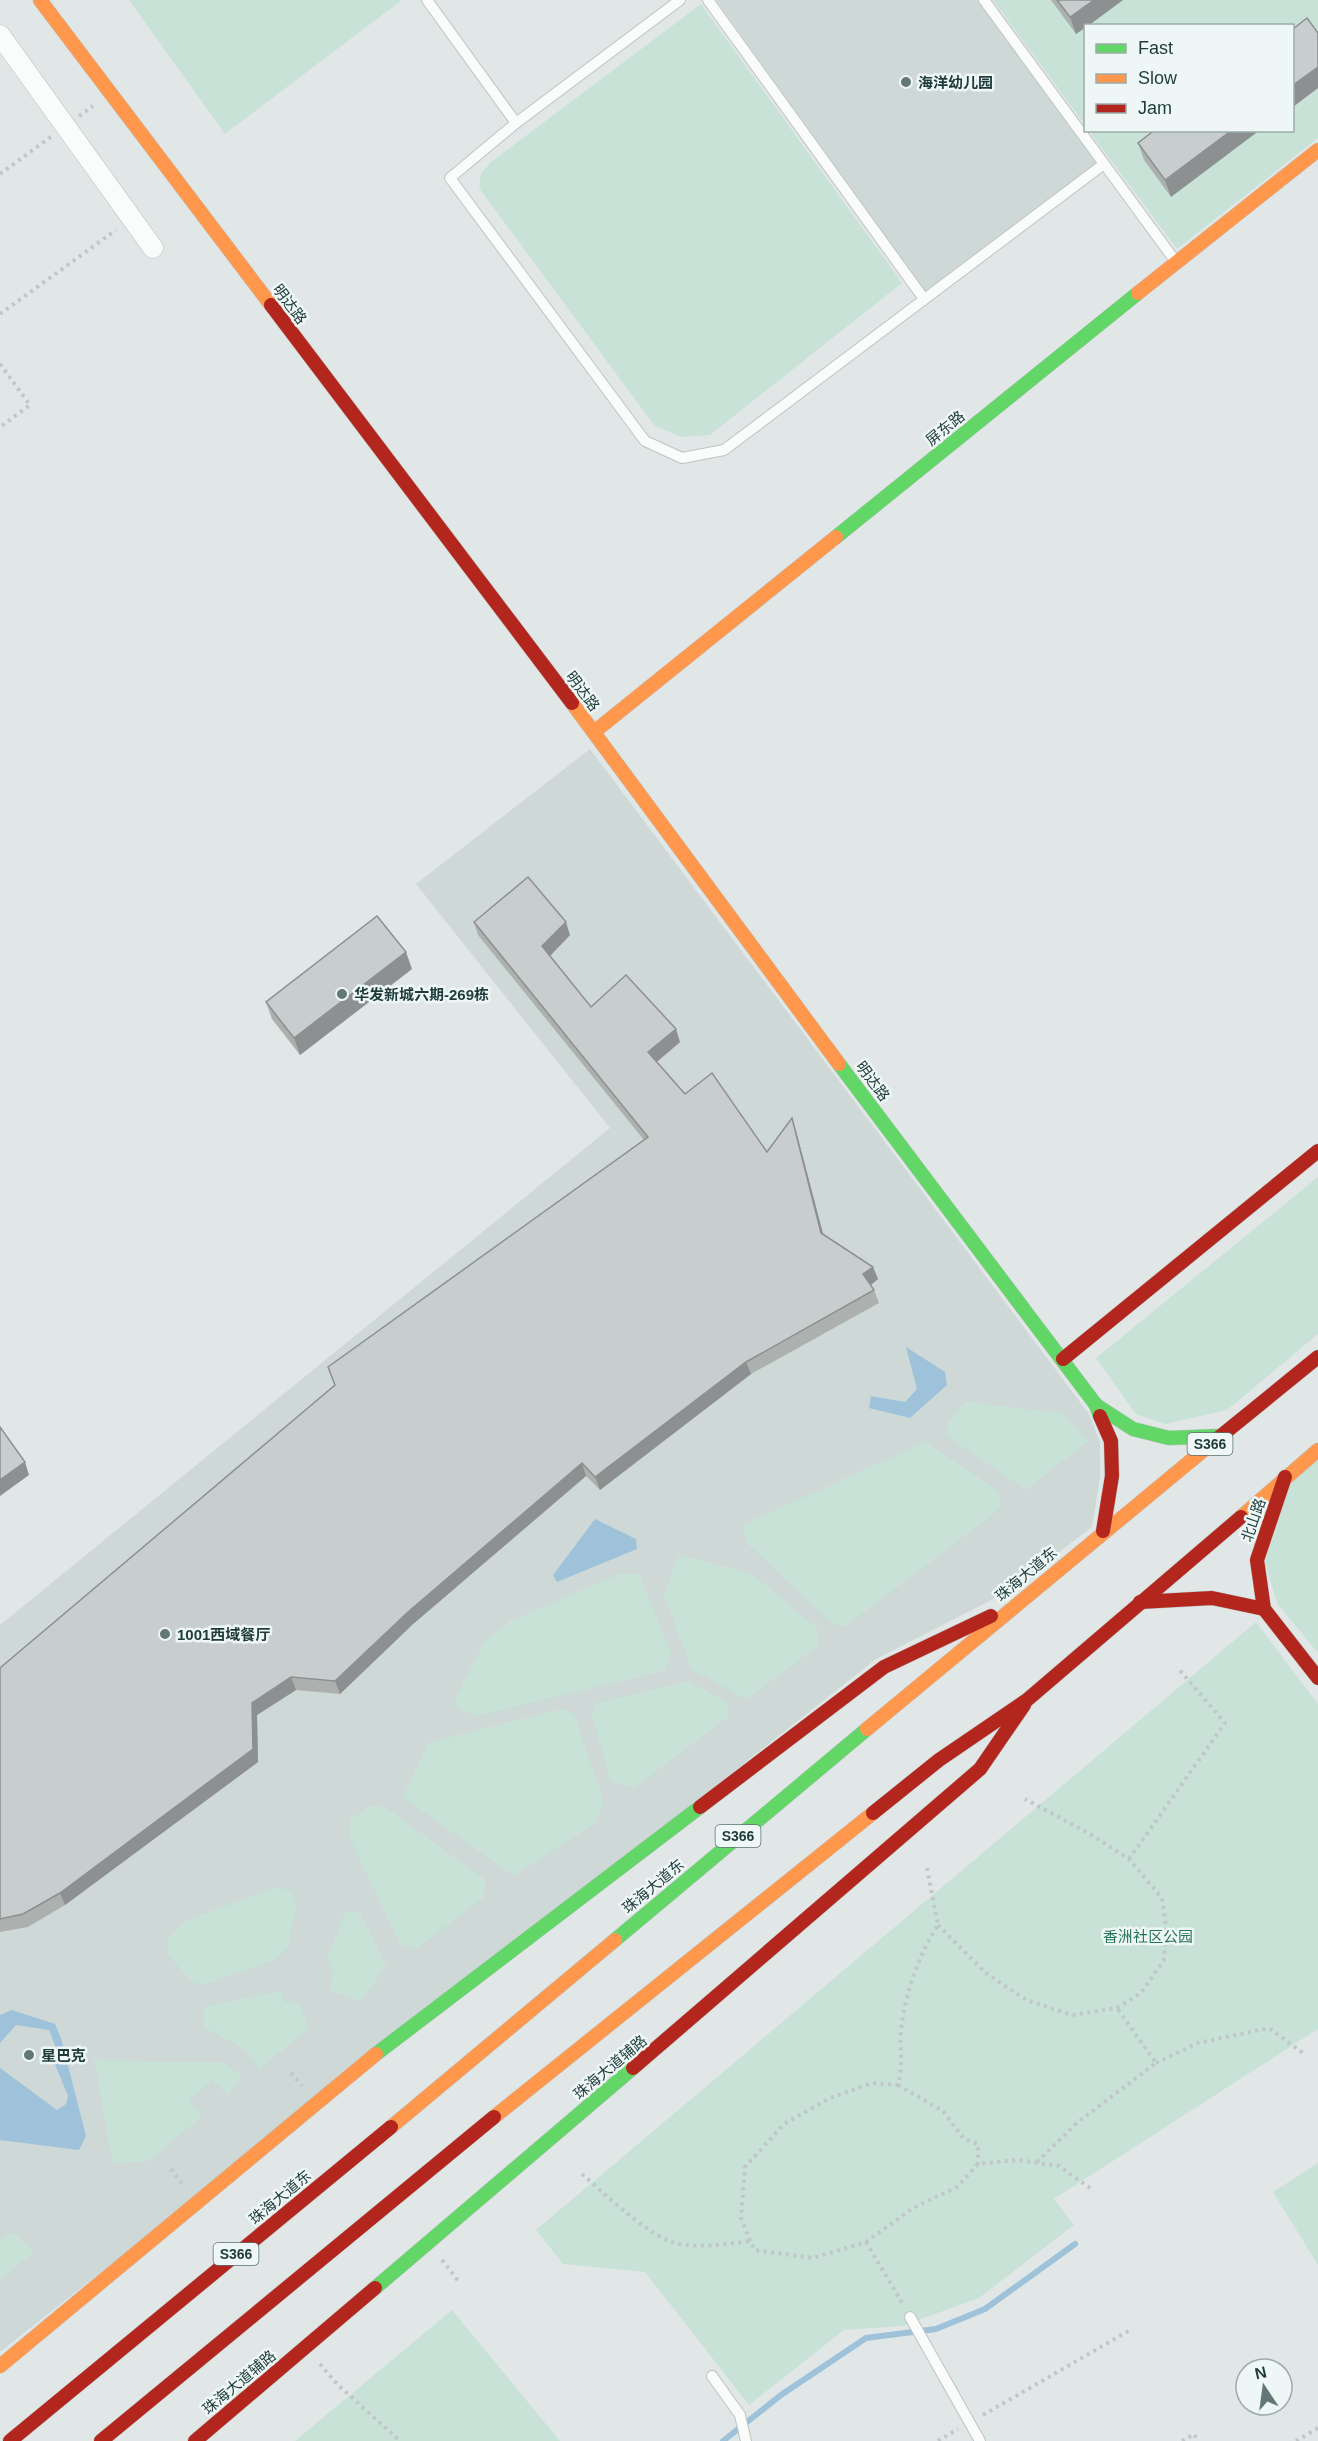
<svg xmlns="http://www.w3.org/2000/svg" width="1318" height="2441" font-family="Helvetica,'Noto Sans SC',sans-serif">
  <rect width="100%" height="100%" fill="#e1e7e6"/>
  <!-- built -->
  <g fill="#ced9d7">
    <polygon points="716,0 977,0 1097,164 925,291"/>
    <polygon points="590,749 1089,1414 1100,1442 1100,1477 1092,1527 1005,1593 876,1659 0,2352 0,1625 610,1128 416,884"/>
  </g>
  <!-- green -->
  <g fill="#c9e2d7">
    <polygon points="129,0 402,0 225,134"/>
    <polygon points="993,0 1318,0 1318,138 1177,249 1089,131 1292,130 1292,26 1086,26 1085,125"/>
    <polygon points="701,4 902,283 710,435 681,437 654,425 479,188 481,173 491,162"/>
    <polygon points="1318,1177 1318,1334 1227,1410 1165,1424 1136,1414 1096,1358"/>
    <polygon points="965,1402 1063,1413 1088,1441 1026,1490 947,1436 949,1421"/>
    <polygon points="925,1442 998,1491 1001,1505 995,1513 845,1626 833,1624 746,1542 743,1525"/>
    <polygon points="1318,1458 1318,1653 1277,1603 1265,1562 1291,1481"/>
    <polygon points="679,1555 752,1574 817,1628 818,1646 747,1699 692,1670 664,1596"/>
    <polygon points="622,1573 639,1575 671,1652 666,1670 476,1716 459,1709 455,1698 486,1640 511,1621"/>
    <polygon points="1256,1622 1318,1704 1318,2029 1054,2199 1074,2225 979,2298 902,2326 844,2330 749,2405 645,2272 563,2264 536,2230"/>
    <polygon points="688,1681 726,1702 729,1716 634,1788 610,1780 592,1714 594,1704"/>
    <polygon points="563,1709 574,1714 604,1802 595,1823 514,1876 403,1797 428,1743"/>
    <polygon points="370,1806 387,1808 485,1880 484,1897 416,1949 400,1944 349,1836 350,1820"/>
    <polygon points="276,1887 290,1891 297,1903 288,1947 276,1959 203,1985 193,1982 168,1955 168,1939 186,1921"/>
    <polygon points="345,1912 360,1912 386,1966 361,2001 329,1990 334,1974 327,1960"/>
    <polygon points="281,1991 284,2002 299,2004 308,2028 260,2069 241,2047 204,2027 204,2007"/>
    <polygon points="94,2060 225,2063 242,2077 228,2095 212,2080 188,2101 202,2116 149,2161 113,2164"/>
    <polygon points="1318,2163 1318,2265 1273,2192"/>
    <polygon points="13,2233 34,2252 0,2280 0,2240"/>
    <polygon points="452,2310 560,2441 295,2441"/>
  </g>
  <!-- water -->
  <g fill="#9ec2d9">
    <polygon points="906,1347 945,1372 947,1385 910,1418 869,1408 871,1396 905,1402 917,1389"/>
    <polygon points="595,1519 636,1539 637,1549 557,1582 553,1575"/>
    <polygon points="12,2010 55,2024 61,2038 86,2136 79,2150 0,2140 0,2068 57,2110 66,2104 68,2096 52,2057 58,2053 49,2030 16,2025 0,2043 0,2015"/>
  </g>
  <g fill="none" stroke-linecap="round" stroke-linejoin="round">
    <!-- stream -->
    <polyline stroke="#9ec2d9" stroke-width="6" points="723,2441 781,2395 866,2338 936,2329 985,2309 1075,2244"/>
    <defs>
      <g id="lane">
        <polyline points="427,0 516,123"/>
        <polyline points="680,0 516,123 450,178 645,441 682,458 724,450 1104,164"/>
        <polyline points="708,0 924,299"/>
        <polyline points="984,0 1176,262"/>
        <polyline points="910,2317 980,2441"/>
        <polyline points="712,2376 740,2415 746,2441"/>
      </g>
      <polyline id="street" points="0,35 153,248"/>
      <g id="fast">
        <polyline points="836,537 1138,293"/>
        <polyline points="839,1064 1096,1405 1100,1416"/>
        <polyline points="1096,1405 1133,1429 1169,1438 1220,1436"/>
        <polyline points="615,1940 867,1729"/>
        <polyline points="376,2054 700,1807"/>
        <polyline points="375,2288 633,2068"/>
      </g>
      <g id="slow">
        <polyline points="40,0 271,305"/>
        <polyline points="1138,293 1318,150"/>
        <polyline points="572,703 839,1064"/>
        <polyline points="594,732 836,537"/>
        <polyline points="1241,1517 1318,1450"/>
        <polyline points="867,1729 1211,1444"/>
        <polyline points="494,2117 873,1813"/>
        <polyline points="391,2127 615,1940"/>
        <polyline points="0,2366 376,2054"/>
      </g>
      <g id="jam">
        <polyline points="271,305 572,703"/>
        <polyline points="1063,1359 1318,1151"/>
        <polyline points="1100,1416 1111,1441 1112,1476 1103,1531"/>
        <polyline points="1211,1444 1318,1357"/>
        <polyline points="1285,1477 1257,1560 1264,1609 1318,1678"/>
        <polyline points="1140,1602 1212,1598 1264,1609"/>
        <polyline points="700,1807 884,1667 991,1616"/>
        <polyline points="873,1813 939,1760 1027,1700 1241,1517"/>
        <polyline points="633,2068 980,1769 1024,1705"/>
        <polyline points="10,2441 391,2127"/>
        <polyline points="101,2441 494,2117"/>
        <polyline points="195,2441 375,2288"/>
      </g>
    </defs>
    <!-- lane casing -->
    <use href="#lane" stroke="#bec4c3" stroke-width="12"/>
    <!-- street casing -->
    <use href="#street" stroke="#bec4c3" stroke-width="21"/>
    <!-- fast casing -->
    <use href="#fast" stroke="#bdc5c4" stroke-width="15"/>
    <!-- slow casing -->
    <use href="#slow" stroke="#bdc5c4" stroke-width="15"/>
    <!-- jam casing -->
    <use href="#jam" stroke="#bdc5c4" stroke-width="15"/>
    <!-- path -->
    <g stroke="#bfc7c7" stroke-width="4" stroke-dasharray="3 4.5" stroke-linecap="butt">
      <polyline points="79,116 93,106"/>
      <polyline points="0,174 52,136"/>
      <polyline points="0,314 116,230"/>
      <polyline points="0,364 30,405 0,427"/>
      <polyline points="1129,1859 1225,1723 1177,1667"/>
      <path d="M927,1868L938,1925C919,1954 905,1994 901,2030C899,2051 904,2062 898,2085L872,2083L830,2098L784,2124L745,2167L741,2218L754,2250L813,2258L866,2242L913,2208L957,2187L978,2164L1018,2160L1059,2166L1094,2191"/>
      <polyline points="938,1925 986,1973 1026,2000 1072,2015 1117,2008 1141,1993 1164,1960 1166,1927 1162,1898 1129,1859 1090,1834 1025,1799"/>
      <polyline points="1156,2063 1198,2043 1269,2028 1303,2053"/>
      <polyline points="291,2073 302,2086"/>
      <polyline points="898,2085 943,2111 964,2139 978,2144 978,2164"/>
      <polyline points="1037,2162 1078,2122 1156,2063 1117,2008"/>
      <polyline points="171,2169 183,2185"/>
      <path d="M582,2174C605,2194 640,2228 667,2240C687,2250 728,2244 750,2241"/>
      <polyline points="866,2242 904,2306"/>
      <polyline points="442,2260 459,2282"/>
      <polyline points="320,2364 337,2384 400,2441"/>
      <polyline points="983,2415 1130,2330"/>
      <polyline points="938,2441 958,2429"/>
      <polyline points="1182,2441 1194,2434 1198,2441"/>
      <polyline points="1296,2441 1318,2428"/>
    </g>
    <!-- lane -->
    <use href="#lane" stroke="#fafbfb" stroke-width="10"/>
    <!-- street -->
    <use href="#street" stroke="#fafbfb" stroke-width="20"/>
    <!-- fast -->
    <use href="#fast" stroke="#63d668" stroke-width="14"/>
    <!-- slow -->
    <use href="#slow" stroke="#ff974d" stroke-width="14"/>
    <!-- jam -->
    <use href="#jam" stroke="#b3261e" stroke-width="14"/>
  </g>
  <!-- wall -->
  <g fill="#acb1b0">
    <polygon points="1051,0 1123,0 1086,26 1086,27 1076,34"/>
    <polygon points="1155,130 1171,197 1144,160 1138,143"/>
    <polygon points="474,922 570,935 550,956 591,1007 680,1042 657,1062 685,1094 767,1152 796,1131 823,1234 873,1267 878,1279 871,1285 874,1290 879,1303 751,1374 600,1490 586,1476 412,1625 340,1694 296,1690 257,1715 258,1762 65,1905 28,1927 0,1932 0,1668 644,1140 478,935"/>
    <polygon points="412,969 300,1055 272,1019 266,1002"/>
  </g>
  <!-- shaded-wall -->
  <g fill="#8c9090">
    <polygon points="1094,0 1123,0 1088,26 1086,26 1086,27 1076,34 1070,17"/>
    <polygon points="1318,67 1318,88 1293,107 1293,85"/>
    <polygon points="1232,130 1260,130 1171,197 1165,180"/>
    <polygon points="566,922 570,935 547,959 542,946"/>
    <polygon points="406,952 412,969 300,1055 294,1038"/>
    <polygon points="676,1029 680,1042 653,1065 648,1052"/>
    <polygon points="792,1118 796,1131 826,1245 821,1233"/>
    <polygon points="873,1267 878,1279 868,1287 863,1274"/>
    <polygon points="746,1362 751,1374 600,1490 595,1477"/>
    <polygon points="25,1462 29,1475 0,1496 0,1480"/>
    <polygon points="582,1463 586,1476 412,1625 340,1694 335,1681 408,1612"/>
    <polygon points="291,1677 296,1690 257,1715 258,1762 65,1905 60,1893 252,1703"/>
  </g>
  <!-- building -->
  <g fill="#c8cecd" stroke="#8c9090" stroke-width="1.5">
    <polygon points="1057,0 1094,0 1070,17"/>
    <polygon points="1307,18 1318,33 1318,67 1293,85 1293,29"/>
    <polygon points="1155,130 1232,130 1165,180 1138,143"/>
    <polygon points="528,877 566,922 542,946 591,1007 626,975 676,1029 648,1052 685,1094 712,1073 767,1152 792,1118 821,1233 873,1267 863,1274 874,1290 746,1362 595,1477 582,1463 408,1612 335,1681 291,1677 252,1703 253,1749 60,1893 23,1914 0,1919 0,1668 335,1385 328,1367 648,1137 474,922"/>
    <polygon points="377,916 406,952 294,1038 266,1002"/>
    <polygon points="0,1427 25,1462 0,1480"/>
  </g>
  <!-- markers -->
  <g fill="#627776" stroke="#eef7f5" stroke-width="2">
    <circle cx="906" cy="82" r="6"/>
    <circle cx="342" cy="994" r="6"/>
    <circle cx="165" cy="1634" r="6"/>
    <circle cx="29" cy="2055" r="6"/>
  </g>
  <g text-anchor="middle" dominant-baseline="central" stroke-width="5" stroke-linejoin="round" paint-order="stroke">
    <!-- shield labels -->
    <g fill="#eef7f5" stroke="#5c7372" stroke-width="1.5">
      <rect x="1187.5" y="1433" width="45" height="22" rx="4.5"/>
      <rect x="715.5" y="1825" width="45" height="22" rx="4.5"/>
      <rect x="213.5" y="2243" width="45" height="22" rx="4.5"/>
    </g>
    <g font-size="14" font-weight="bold" fill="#1e3b3a">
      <text x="1210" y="1444">S366</text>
      <text x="738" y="1836">S366</text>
      <text x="236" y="2254">S366</text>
    </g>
    <!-- poi labels -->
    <g font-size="15" font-weight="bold" fill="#1e3b3a" stroke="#eef7f5" text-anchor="start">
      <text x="918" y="82">海洋幼儿园</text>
      <text x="354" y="994">华发新城六期-269栋</text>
      <text x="177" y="1634">1001西域餐厅</text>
      <text x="41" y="2055">星巴克</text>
    </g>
    <!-- street labels -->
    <g font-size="15" fill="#1e3b3a" stroke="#eef7f5">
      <text transform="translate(290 304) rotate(53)">明达路</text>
      <text transform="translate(945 428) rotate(-39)">屏东路</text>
      <text transform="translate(583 691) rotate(53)">明达路</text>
      <text transform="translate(873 1081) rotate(53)">明达路</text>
      <text transform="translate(1253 1520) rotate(-71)">北山路</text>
      <text transform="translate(1026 1574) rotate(-40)">珠海大道东</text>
      <text transform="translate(653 1886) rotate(-40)">珠海大道东</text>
      <text transform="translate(610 2067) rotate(-40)">珠海大道辅路</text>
      <text transform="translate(280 2197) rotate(-40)">珠海大道东</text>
      <text transform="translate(239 2382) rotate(-40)">珠海大道辅路</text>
    </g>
    <!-- park labels -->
    <g font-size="15" fill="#267457" stroke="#eef7f5">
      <text x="1148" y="1936">香洲社区公园</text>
    </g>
  </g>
  <!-- legend -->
  <rect x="1084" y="24" width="210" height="108" fill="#eef7f5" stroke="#9bacaa" stroke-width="1.5"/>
  <rect x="1096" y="44" width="30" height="9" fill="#63d668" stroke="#9bacaa" stroke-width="1.5"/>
  <text x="1138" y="54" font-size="18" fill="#1e3b3a">Fast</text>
  <rect x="1096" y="74" width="30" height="9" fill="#ff974d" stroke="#9bacaa" stroke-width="1.5"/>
  <text x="1138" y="84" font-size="18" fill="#1e3b3a">Slow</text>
  <rect x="1096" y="104" width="30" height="9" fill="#b3261e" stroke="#9bacaa" stroke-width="1.5"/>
  <text x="1138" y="114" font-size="18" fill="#1e3b3a">Jam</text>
  <!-- north arrow -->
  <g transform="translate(1264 2387) rotate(347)"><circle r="28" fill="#eef7f5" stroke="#9bacaa" stroke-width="1.5"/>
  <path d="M0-4.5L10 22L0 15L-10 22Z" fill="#627776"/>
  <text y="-9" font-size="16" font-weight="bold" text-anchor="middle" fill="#1e3b3a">N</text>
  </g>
</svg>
